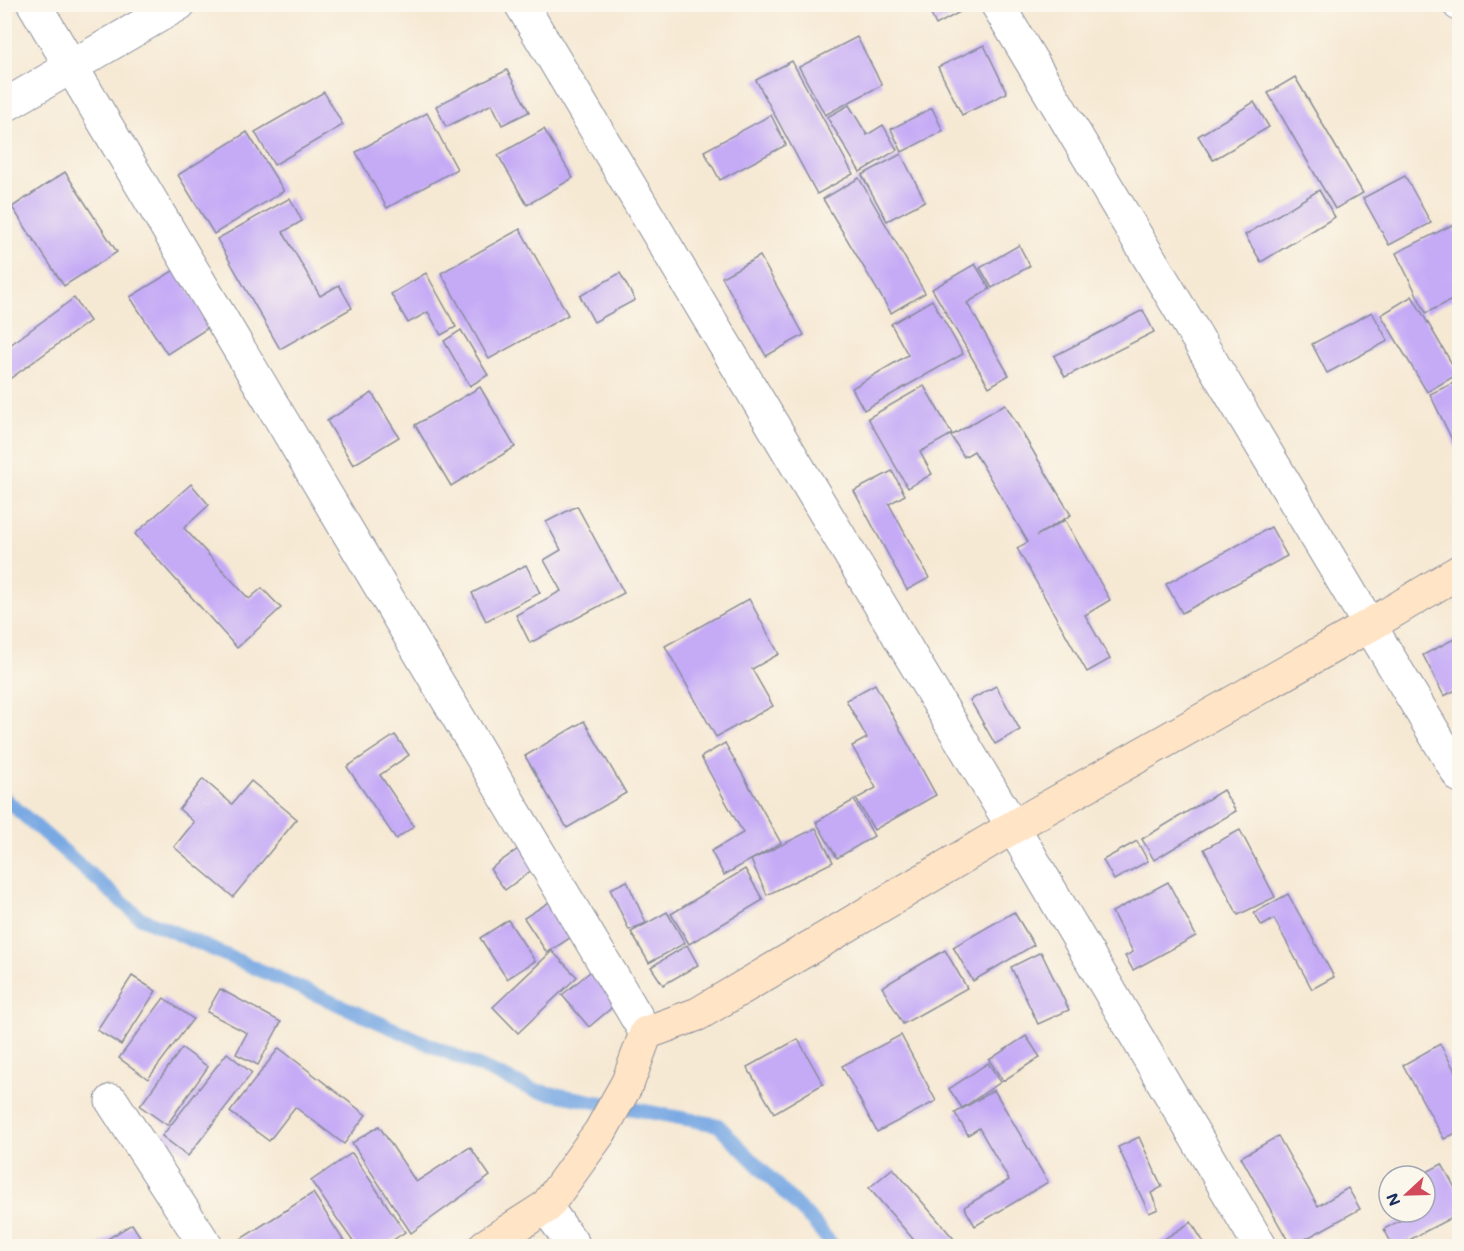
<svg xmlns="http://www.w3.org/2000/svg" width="1464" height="1251" font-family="Mali,sans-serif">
  <rect width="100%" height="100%" fill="#fbf7ec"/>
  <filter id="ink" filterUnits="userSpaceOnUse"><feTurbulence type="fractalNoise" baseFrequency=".0167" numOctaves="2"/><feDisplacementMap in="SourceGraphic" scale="12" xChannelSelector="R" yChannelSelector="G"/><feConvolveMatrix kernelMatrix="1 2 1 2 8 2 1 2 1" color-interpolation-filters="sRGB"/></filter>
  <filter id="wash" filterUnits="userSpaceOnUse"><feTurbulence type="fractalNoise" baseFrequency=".008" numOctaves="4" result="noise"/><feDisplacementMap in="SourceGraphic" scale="24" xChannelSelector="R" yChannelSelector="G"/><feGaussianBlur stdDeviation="1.35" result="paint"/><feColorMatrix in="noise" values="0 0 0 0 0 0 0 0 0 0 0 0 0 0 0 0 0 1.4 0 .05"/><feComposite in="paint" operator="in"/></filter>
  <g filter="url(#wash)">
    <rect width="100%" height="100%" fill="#f6e9d4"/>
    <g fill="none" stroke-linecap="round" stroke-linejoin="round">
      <!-- stream -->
      <polyline stroke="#79a9e3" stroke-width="14" points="4,798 139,917 533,1090 718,1125 814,1223 833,1246"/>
    </g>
    <g id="blocks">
      <!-- building -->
      <g fill="#c5aaf6">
        <polygon points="926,4 956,4 960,12 936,25"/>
        <polygon points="857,37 882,85 825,115 799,67"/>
        <polygon points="984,45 1007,93 962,115 938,67"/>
        <polygon points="792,61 853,174 817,194 756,80"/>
        <polygon points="507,70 529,112 502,125 492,104 446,127 436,106"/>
        <polygon points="1295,77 1363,193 1335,209 1268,93"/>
        <polygon points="324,92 343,125 274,165 255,132"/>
        <polygon points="1254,102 1269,127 1213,160 1198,136"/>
        <polygon points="849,105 867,135 883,125 897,150 860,172 827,117"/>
        <polygon points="932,108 943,131 902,152 891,129"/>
        <polygon points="427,113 457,169 387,208 356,152"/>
        <polygon points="771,115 786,145 720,180 704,151"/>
        <polygon points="544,129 573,178 527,205 498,155"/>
        <polygon points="247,132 284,191 214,234 178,175"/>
        <polygon points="901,154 925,201 887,221 862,175"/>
        <polygon points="65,172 117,252 64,286 12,207"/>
        <polygon points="1405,176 1431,223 1389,245 1363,198"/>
        <polygon points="859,178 925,293 891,313 823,199"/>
        <polygon points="1319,190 1335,217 1261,262 1245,235"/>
        <polygon points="290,198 302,221 283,232 320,296 339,285 352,308 280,349 217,239"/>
        <polygon points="1452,225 1460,240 1460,296 1426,313 1396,253"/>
        <polygon points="520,229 568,315 489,359 441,273"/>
        <polygon points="1019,245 1030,266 992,288 980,268"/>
        <polygon points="760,256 804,335 766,356 722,277"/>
        <polygon points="975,264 990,289 967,303 1009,375 989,387 932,289"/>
        <polygon points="176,269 211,326 167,354 130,297"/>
        <polygon points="426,273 456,327 441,335 428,312 408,323 391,294"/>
        <polygon points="620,273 635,300 594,322 580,296"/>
        <polygon points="1412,296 1458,374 1427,392 1381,315"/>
        <polygon points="74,298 90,321 4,383 4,338 10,345"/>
        <polygon points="932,300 963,354 864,410 852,388 908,355 891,324"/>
        <polygon points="1143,310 1154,332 1065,377 1054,356"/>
        <polygon points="1372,312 1388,341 1327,373 1312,344"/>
        <polygon points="461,330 488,375 470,386 444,341"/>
        <polygon points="1460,380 1460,449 1457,450 1430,394"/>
        <polygon points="924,386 952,434 920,452 932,474 908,488 868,418"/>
        <polygon points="480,387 515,447 451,486 415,425"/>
        <polygon points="372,393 399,437 353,465 327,421"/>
        <polygon points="1005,404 1071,515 1036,536 1065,520 1110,600 1085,615 1110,659 1087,672 1017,548 1028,542 974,451 964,457 951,436"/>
        <polygon points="892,471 905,495 889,504 929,578 907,590 854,491"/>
        <polygon points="191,484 209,505 184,528 249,599 262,588 281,608 237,648 135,534"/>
        <polygon points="577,506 624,593 530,643 516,615 561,591 544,560 561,550 546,522"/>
        <polygon points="1271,527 1287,556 1182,613 1166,584"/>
        <polygon points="526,565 540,593 486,621 472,593"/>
        <polygon points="749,599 779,654 752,669 773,706 716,737 665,646"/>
        <polygon points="1460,636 1460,688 1444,696 1423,655"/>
        <polygon points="875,684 936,795 874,830 856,799 876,788 852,746 867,738 846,700"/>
        <polygon points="996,686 1020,730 995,744 970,700"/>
        <polygon points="584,721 626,793 567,828 525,756"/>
        <polygon points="395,735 409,755 380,775 414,826 396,839 347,767"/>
        <polygon points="725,743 781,843 724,875 711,851 743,833 701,757"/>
        <polygon points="203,779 232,804 251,781 297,819 233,897 174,847 194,822 179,809"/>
        <polygon points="1223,790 1236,811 1154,860 1142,839"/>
        <polygon points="854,800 874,836 837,858 816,822"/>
        <polygon points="816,828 833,862 767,895 751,860"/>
        <polygon points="1240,830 1275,897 1238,915 1204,849"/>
        <polygon points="1137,841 1148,861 1114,880 1103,860"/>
        <polygon points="525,844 540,864 505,890 490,869"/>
        <polygon points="745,869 763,900 689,944 671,914"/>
        <polygon points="627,881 646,923 629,930 610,889"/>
        <polygon points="1168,882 1196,936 1133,970 1125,956 1133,952 1112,912"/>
        <polygon points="1288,894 1334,977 1312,989 1274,919 1262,926 1254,913"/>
        <polygon points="554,899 576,934 547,953 524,918"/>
        <polygon points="667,912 685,943 649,963 631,932"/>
        <polygon points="1014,912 1034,945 973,981 953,947"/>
        <polygon points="508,920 535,961 507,979 480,938"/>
        <polygon points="687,945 698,965 663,985 651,967"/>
        <polygon points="945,950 967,988 903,1024 882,987"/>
        <polygon points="552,951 577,977 518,1033 493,1007"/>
        <polygon points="1041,952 1069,1010 1038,1024 1011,967"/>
        <polygon points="596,967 622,999 589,1027 562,995"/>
        <polygon points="132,976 156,991 121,1045 97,1030"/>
        <polygon points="220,989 281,1022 258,1065 236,1054 247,1033 207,1012"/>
        <polygon points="164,998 193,1019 148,1079 119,1058"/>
        <polygon points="901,1035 936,1101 877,1132 842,1066"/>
        <polygon points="1026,1036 1040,1057 1003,1081 989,1060"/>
        <polygon points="798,1039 823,1084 774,1113 747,1067"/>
        <polygon points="1440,1044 1460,1080 1460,1131 1444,1139 1403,1065"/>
        <polygon points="182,1048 208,1067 167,1125 140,1106"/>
        <polygon points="279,1048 366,1115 344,1144 295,1107 269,1141 230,1112"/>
        <polygon points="227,1053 252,1073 188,1156 162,1136"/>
        <polygon points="988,1063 1001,1082 962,1108 949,1089"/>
        <polygon points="994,1090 1048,1182 975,1226 964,1207 1009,1180 979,1128 968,1135 955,1113"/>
        <polygon points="379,1126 416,1182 470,1147 490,1176 411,1233 352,1143"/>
        <polygon points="1278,1136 1318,1206 1348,1188 1360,1209 1293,1246 1291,1246 1241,1157"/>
        <polygon points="1139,1137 1162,1187 1151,1193 1158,1209 1149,1213 1118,1147"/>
        <polygon points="352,1153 405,1232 384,1246 356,1246 311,1181"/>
        <polygon points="1442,1164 1460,1197 1460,1213 1398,1246 1393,1246 1384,1229 1416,1212 1425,1212 1425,1207 1431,1204 1425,1192 1425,1176 1419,1176"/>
        <polygon points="893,1168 960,1246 919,1246 869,1188"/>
        <polygon points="313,1193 347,1246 238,1246 236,1242"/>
        <polygon points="1191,1222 1206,1246 1153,1246"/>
        <polygon points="132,1224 146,1246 96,1246"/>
      </g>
    </g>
  </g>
  <g filter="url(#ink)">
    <use href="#blocks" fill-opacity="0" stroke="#888c99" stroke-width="1.5"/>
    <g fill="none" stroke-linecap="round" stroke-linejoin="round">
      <defs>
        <g id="street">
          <polyline points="34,4 646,1033"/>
          <polyline points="521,4 1013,827 1260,1246"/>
          <polyline points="997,4 1460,776"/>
          <polyline points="1459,4 1460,5"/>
          <polyline points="4,106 179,4"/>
          <polyline points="112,1101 206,1246"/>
          <polyline points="546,1207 574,1246"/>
        </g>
        <polyline id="secondary" points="485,1246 546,1207 600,1132 628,1082 646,1033 698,1014 1013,827 1370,625 1460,571"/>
      </defs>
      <!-- street casing -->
      <use href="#street" stroke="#888c99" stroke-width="35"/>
      <!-- secondary casing -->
      <use href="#secondary" stroke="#888c99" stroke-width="35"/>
      <!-- street -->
      <use href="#street" stroke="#fff" stroke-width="33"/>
      <!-- secondary -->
      <use href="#secondary" stroke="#ffe4c6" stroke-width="33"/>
    </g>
  </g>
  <!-- margin -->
  <rect width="1464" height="1251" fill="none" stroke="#fbf7ec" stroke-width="24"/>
  <!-- north arrow -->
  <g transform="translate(1407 1194) rotate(248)"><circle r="28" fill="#fbf7ec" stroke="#a1a7b3" stroke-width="1.5"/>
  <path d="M0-4.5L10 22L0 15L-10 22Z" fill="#d1495b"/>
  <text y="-9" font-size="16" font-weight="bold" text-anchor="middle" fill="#1b2f5e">N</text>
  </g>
</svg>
